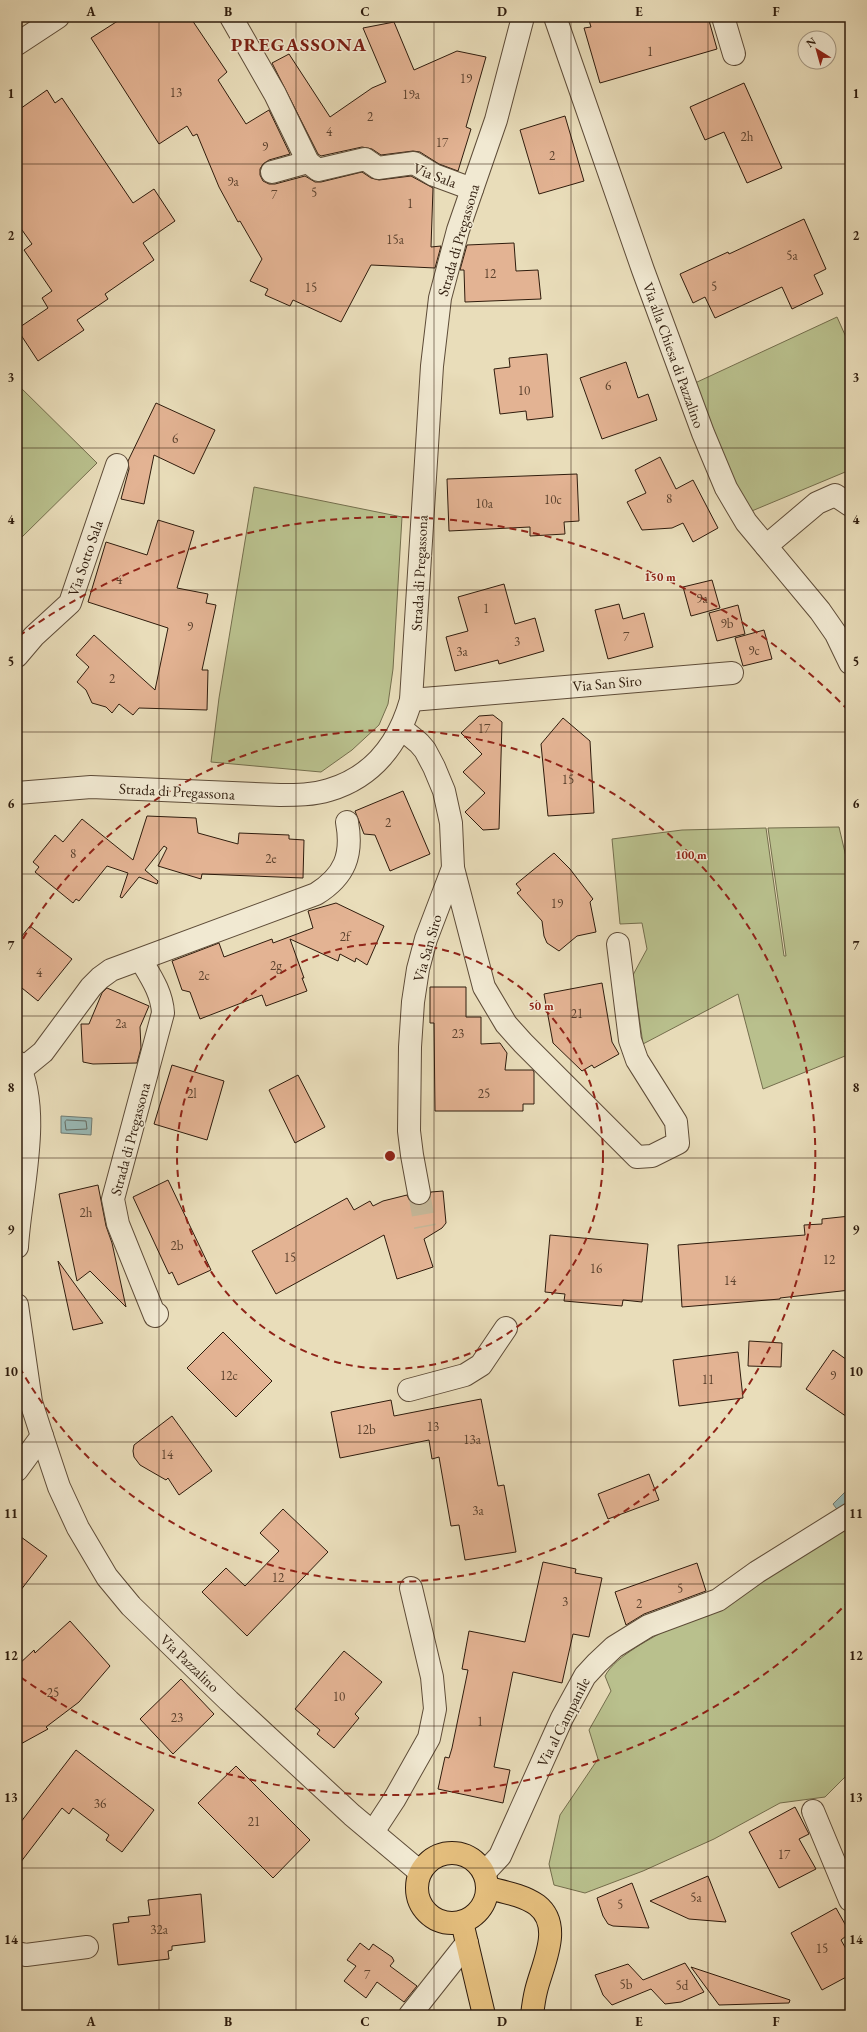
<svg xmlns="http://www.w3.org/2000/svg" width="867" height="2032" font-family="'EB Garamond',serif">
  <rect width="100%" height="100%" fill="#e9ddba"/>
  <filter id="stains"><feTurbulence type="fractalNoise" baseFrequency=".005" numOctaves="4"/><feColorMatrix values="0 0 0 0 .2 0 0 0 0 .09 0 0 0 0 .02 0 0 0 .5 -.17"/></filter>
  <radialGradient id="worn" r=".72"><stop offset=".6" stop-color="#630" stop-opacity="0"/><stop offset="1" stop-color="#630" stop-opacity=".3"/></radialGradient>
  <!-- green -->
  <g fill="#b9c08d" stroke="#746e4d">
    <polygon points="837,317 850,346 850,470 747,513 695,383"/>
    <polygon points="17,384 97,463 22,537 17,533"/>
    <polygon points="254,487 402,517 393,669 388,704 379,725 352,750 321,772 211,762 219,698"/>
    <polygon points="839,827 850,874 850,1038 845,1041 850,1054 763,1089 738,994 643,1044 633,975 647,949 642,923 620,924 612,839 682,830 766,828 784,956 786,956 768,828"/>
    <path d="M850,1524V1772L825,1797L780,1803L714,1839L643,1871L585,1893L554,1885L549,1864L560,1815L598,1759L589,1730L611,1691L605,1676C616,1655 653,1638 673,1626C731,1591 790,1557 850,1524Z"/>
  </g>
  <!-- water -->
  <g fill="#99bab7" stroke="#6f7b73">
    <polygon points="61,1116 92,1118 91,1135 61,1133"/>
    <polygon points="850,1487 850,1504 839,1512 833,1504"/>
  </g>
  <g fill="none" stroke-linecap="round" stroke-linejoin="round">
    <!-- shore -->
    <polygon stroke="#646b62" stroke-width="1" points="67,1120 86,1121 87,1129 66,1130 65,1122"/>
  </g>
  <!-- building -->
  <g fill="#e3b393" stroke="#2f1c0d">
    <polygon points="124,17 190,17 227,72 218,80 246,124 269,110 290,154 269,160 263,164 260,169 260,175 263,181 269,184 275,184 305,176 315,182 321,182 362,172 371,178 379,180 411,176 433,188 431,247 441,246 435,268 371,265 341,322 293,300 290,306 265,295 268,289 250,281 262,259 240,221 238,222 219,187 197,134 193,136 187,126 159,144 91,38"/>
    <polygon points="588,17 708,17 717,49 600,83 584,28 591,27"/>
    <polygon points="394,22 414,70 457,51 486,57 466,127 471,129 458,171 439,164 420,152 413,151 381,155 372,149 362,147 321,156 318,154 272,63 289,54 330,117 372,88 386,82 363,28"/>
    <polygon points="744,83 782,168 747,183 724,132 705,140 690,107"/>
    <polygon points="47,90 55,103 62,98 133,203 154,189 175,221 143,243 154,260 105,294 108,299 77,320 84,330 38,361 17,329 48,308 42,298 52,291 24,250 32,244 17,223 17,111"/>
    <polygon points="565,116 584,181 539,194 520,130"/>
    <polygon points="804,219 826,269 814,275 823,294 792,309 782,287 715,318 705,297 693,303 680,274 728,252 729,254"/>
    <polygon points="514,243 516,271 538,270 541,299 465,302 464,270 460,270 467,245"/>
    <polygon points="547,354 553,417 527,420 526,411 500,414 494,369 510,367 509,358"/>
    <polygon points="626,362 638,398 648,394 657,420 602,439 580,378"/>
    <polygon points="156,403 215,430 194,474 154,455 144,504 121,499 129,469 128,461"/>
    <polygon points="660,457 676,489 693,480 718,528 693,542 683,523 672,528 642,530 627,502 646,493 635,470"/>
    <polygon points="577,474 579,521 564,522 565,534 530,536 530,527 449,531 447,479"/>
    <polygon points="158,520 194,531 177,588 208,594 206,603 216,605 202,670 208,670 207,710 139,708 133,715 119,704 112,713 106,707 92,703 86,690 77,682 89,667 76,655 94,635 155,690 168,628 88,602 106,542 147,555"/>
    <polygon points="712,580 720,608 691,616 683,587"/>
    <polygon points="504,584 515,624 535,618 544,651 499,664 498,660 455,671 446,637 468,631 458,597"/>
    <polygon points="619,604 623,619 644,613 653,647 608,659 595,610"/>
    <polygon points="738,605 745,634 717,641 709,613"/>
    <polygon points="764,630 772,659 743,666 735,638"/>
    <polygon points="493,715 502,722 499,829 483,830 465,812 485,793 463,772 482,754 461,733 479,716"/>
    <polygon points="563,718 590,741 594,813 548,816 541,744"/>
    <polygon points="403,791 430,854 390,871 375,835 364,834 355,811"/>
    <polygon points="147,816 196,818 198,833 238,844 239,833 289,835 289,839 304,840 303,878 202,874 201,879 158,866 167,848 164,846 145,870 158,881 157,884 139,877 122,898 120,897 128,873 107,866 79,901 76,899 73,903 35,872 39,867 33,862 55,835 63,842 82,819 133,860"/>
    <polygon points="554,853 570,869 593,899 590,902 596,932 577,936 559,951 547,943 544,936 542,921 517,893 521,890 516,884"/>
    <polygon points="336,903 384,926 367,965 356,958 355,962 340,954 338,961 290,939 304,978 302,978 307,991 266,1006 262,995 200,1019 190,992 182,990 172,961 219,943 224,957 272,939 273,943 313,928 308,911"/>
    <polygon points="30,926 72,959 38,1001 17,984 17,942"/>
    <polygon points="602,983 612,1042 619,1054 594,1068 592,1065 582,1071 553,1043 544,994"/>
    <polygon points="430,987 466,987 466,1017 481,1017 481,1044 500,1043 507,1053 505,1070 533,1070 534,1072 534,1104 523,1104 523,1111 435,1111 434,1023 430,1023"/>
    <polygon points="107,988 149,1006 140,1027 141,1048 137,1063 93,1064 83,1062 81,1024 89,1024 102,993"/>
    <polygon points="172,1065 224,1081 207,1140 154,1124"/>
    <polygon points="298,1075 325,1127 295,1143 269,1090"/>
    <polygon points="168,1180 211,1270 178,1285 172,1272 169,1274 133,1197"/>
    <polygon points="98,1185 106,1226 112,1243 126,1307 90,1271 77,1281 59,1194"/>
    <polygon points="443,1191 446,1223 442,1228 424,1239 433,1267 397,1279 384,1235 276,1294 252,1251 347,1198 354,1210 370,1201 373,1206 383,1201 407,1195 410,1201 415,1205 421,1205 427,1202 431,1192"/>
    <polygon points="850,1216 850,1290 780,1298 780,1299 682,1307 678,1245 805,1235 804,1225 822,1224 822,1219"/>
    <polygon points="550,1235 648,1244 642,1302 623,1300 622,1306 564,1301 565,1294 545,1292"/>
    <polygon points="58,1261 103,1323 73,1330"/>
    <polygon points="223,1332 272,1381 236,1417 187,1368"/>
    <polygon points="749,1341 782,1343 781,1367 748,1366"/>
    <polygon points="833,1350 850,1362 850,1419 806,1389"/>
    <polygon points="738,1352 743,1398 679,1406 673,1360"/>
    <polygon points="481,1399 498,1486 504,1485 516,1552 465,1560 459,1525 451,1526 439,1457 432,1459 429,1440 340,1458 331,1412 391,1400 394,1416"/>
    <polygon points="172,1416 212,1471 179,1495 168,1478 166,1480 140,1465 134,1457 133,1451 134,1445"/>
    <polygon points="649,1474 659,1500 608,1519 598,1494"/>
    <polygon points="283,1509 328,1552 247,1636 202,1592 226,1568 245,1586 279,1551 260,1533"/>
    <polygon points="17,1534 47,1556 17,1595"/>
    <polygon points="543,1562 576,1569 575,1573 602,1578 589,1637 573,1634 562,1683 513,1672 494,1767 510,1770 503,1803 438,1789 445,1757 449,1758 452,1748 468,1670 462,1669 469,1631 525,1642"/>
    <polygon points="697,1563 706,1591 644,1614 626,1625 615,1592"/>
    <polygon points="70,1621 110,1666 79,1702 46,1727 48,1729 17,1746 17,1666 34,1650 35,1653"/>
    <polygon points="344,1651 382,1682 355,1714 359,1718 334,1748 317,1734 320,1730 295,1709"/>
    <polygon points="181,1679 214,1714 173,1754 140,1719"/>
    <polygon points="76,1750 154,1810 122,1852 106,1840 109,1835 73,1808 69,1814 62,1808 17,1867 17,1827"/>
    <polygon points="236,1766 310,1840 273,1878 198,1803"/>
    <polygon points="795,1807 809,1834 799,1839 816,1869 779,1888 749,1832"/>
    <polygon points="708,1876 726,1922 689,1919 650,1901"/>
    <polygon points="632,1883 649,1928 613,1926 608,1924 603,1916 597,1898"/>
    <polygon points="201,1894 205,1942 172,1946 172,1950 168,1951 169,1959 118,1965 113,1924 129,1922 128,1917 150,1915 148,1900"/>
    <polygon points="836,1908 850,1933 841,1940 850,1956 850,1975 822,1990 791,1933"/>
    <polygon points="360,1943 369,1950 373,1944 392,1957 394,1961 390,1966 417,1986 404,2002 377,1982 366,1998 344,1981 356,1966 347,1960"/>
    <polygon points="685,1963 704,1992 681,2002 665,2004 651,1989 612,2005 603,1995 595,1975 628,1964 643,1980"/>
    <polygon points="691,1967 790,2000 789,2003 719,2005"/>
  </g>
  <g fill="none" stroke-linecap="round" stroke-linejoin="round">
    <!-- minor-tunnel -->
    <polyline stroke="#c4b697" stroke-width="22" stroke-dasharray="22 11" stroke-linecap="butt" points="419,1193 425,1227"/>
    <defs>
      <g id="minor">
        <polyline points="231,17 275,94 308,162 318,170 365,159 378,168 414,163 434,175 472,189"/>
        <polyline points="555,17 643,270 703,433 726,488 746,522 820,611 836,634 850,663"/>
        <polyline points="723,17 734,54"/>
        <polyline points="17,44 58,17"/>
        <polyline points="272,172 308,162"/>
        <polyline points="766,546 817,503 835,495 850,505"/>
        <polyline points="17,656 34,636 70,603 117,465"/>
        <polyline points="411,700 732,673"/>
        <polyline points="402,729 419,743 425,750 434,767 444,791 451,823 453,868 426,939 418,969 413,1002 410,1047 409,1131 412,1155 419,1193"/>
        <path d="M17,793L91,787L280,795C296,795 313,795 329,790C373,777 399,743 411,700L432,366L440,298L458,230L496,120L523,17"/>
        <polyline points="453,868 484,987 506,1024 523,1043 637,1157 652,1156 678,1143 676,1122 637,1060 630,1040 618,944"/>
        <path d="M141,960C151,977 162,993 163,1013L113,1199L118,1224L155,1316L157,1314"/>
        <path d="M17,1062C43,1111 20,1193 17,1247"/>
        <path d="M21,1070L43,1052L91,987L100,978L111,970L316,894C345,876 353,855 347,822"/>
        <polyline points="17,1305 31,1402 42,1436 59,1487 78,1528 107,1577 131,1606 229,1701 352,1815 420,1872"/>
        <polyline points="409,1390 465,1375 481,1365 506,1328"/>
        <polyline points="17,1470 42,1436"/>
        <polyline points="813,1811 850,1900"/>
        <polyline points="373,1832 394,1800 429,1738 435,1709 432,1677 411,1588"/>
        <polyline points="484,1873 500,1856 562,1718 585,1676 597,1663 614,1647 648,1626 718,1600 757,1572 850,1514"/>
        <polyline points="17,1953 26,1955 87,1947"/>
        <polyline points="410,2015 467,1943"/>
      </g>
      <g id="major">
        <circle cx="452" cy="1888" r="35"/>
        <path d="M488,1888C504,1892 523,1895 537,1905C564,1926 542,1965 536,1991C534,1999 533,2007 532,2015"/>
        <polyline points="462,1922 484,2015"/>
      </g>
    </defs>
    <!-- minor casing -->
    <use href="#minor" stroke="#5e4c38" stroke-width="24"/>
    <!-- major casing -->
    <use href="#major" stroke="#2f1c0d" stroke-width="24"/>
    <!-- minor -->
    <use href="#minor" stroke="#f1e9d2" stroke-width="22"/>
    <!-- major -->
    <use href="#major" stroke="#e4be7d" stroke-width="22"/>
  </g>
  <!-- grid -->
  <path fill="none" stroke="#2f1c0d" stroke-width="1" stroke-opacity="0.55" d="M159,17V2015M296,17V2015M434,17V2015M571,17V2015M708,17V2015M17,164H850M17,306H850M17,448H850M17,590H850M17,732H850M17,874H850M17,1016H850M17,1158H850M17,1300H850M17,1442H850M17,1584H850M17,1726H850M17,1868H850"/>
  <!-- distance rings -->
  <g fill="none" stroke="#8f2418" stroke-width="2" stroke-dasharray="7 5">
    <circle cx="390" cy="1156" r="213"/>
    <path d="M17 949A426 426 0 1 1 17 1363"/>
    <path d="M850 1600A639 639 0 0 1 19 1676M19 636A639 639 0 0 1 850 712"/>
  </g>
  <g text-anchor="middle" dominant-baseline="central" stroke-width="3" stroke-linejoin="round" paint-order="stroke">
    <!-- number labels -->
    <g font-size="13" fill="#5c422e">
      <text x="650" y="51">1</text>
      <text x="466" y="78">19</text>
      <text x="176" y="92">13</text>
      <text x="411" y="94">19a</text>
      <text x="370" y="116">2</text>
      <text x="329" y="131">4</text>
      <text x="747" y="136">2h</text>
      <text x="442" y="142">17</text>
      <text x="265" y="146">9</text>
      <text x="552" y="155">2</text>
      <text x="233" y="181">9a</text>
      <text x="314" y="192">5</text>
      <text x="274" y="194">7</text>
      <text x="410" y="203">1</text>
      <text x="395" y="239">15a</text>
      <text x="792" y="255">5a</text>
      <text x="490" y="273">12</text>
      <text x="714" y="286">5</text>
      <text x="311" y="287">15</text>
      <text x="608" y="385">6</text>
      <text x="524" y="390">10</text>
      <text x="175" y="438">6</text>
      <text x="669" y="498">8</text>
      <text x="553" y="499">10c</text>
      <text x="484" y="503">10a</text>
      <text x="119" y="579">4</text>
      <text x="702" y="598">9a</text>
      <text x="486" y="608">1</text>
      <text x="727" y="623">9b</text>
      <text x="190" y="626">9</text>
      <text x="626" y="636">7</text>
      <text x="517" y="641">3</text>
      <text x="754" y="650">9c</text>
      <text x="462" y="651">3a</text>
      <text x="112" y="678">2</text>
      <text x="484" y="728">17</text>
      <text x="568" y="779">15</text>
      <text x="388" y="822">2</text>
      <text x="73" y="853">8</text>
      <text x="271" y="858">2e</text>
      <text x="557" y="903">19</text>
      <text x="345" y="936">2f</text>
      <text x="276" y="965">2g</text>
      <text x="39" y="972">4</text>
      <text x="204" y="975">2c</text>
      <text x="577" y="1013">21</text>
      <text x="121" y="1023">2a</text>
      <text x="458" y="1033">23</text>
      <text x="192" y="1093">2l</text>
      <text x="484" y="1093">25</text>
      <text x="86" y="1212">2h</text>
      <text x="177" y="1245">2b</text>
      <text x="290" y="1257">15</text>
      <text x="829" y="1259">12</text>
      <text x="596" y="1268">16</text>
      <text x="730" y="1280">14</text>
      <text x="229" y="1375">12c</text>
      <text x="833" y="1375">9</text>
      <text x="708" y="1379">11</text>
      <text x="433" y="1426">13</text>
      <text x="366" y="1429">12b</text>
      <text x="472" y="1439">13a</text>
      <text x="167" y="1454">14</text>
      <text x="478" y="1510">3a</text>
      <text x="278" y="1577">12</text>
      <text x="680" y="1588">5</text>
      <text x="565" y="1601">3</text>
      <text x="639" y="1603">2</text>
      <text x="53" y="1692">25</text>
      <text x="339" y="1696">10</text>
      <text x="177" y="1717">23</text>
      <text x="480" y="1721">1</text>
      <text x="100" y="1803">36</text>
      <text x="254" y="1821">21</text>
      <text x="784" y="1854">17</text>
      <text x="696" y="1897">5a</text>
      <text x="620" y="1904">5</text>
      <text x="159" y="1929">32a</text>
      <text x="822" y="1948">15</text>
      <text x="367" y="1974">7</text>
      <text x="626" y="1984">5b</text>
      <text x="682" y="1985">5d</text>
    </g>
    <!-- street labels -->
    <g font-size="15" fill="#2f1c0d" stroke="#f1e9d2">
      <text transform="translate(435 175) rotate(21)">Via Sala</text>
      <text transform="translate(458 240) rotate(-74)">Strada di Pregassona</text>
      <text transform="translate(674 355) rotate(70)">Via alla Chiesa di Pazzalino</text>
      <text transform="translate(85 558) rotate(-71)">Via Sotto Sala</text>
      <text transform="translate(419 573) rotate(-87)">Strada di Pregassona</text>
      <text transform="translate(607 683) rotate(-5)">Via San Siro</text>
      <text transform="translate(177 791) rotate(3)">Strada di Pregassona</text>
      <text transform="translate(427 948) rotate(-74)">Via San Siro</text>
      <text transform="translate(130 1139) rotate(-75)">Strada di Pregassona</text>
      <text transform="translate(190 1663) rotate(44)">Via Pazzalino</text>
      <text transform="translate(563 1722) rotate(-63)">Via al Campanile</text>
    </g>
    <!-- district labels -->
    <g font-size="19" font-weight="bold" letter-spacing="1" fill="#7a1f14" stroke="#f1e9d2">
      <text x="299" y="44">PREGASSONA</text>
    </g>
  </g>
  <circle cx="390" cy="1156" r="6" fill="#8f2418" stroke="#f1e9d2" stroke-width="2"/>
  <g font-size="12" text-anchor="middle" font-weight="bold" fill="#8f2418" stroke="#f1e9d2" stroke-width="3" stroke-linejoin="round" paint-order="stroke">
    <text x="660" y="581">150 m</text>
    <text x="691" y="859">100 m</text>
    <text x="541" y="1010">50 m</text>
  </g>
  <!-- margin -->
  <rect width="867" height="2032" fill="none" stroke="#e9ddba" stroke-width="44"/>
  <!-- north arrow -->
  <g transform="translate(817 50) rotate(323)"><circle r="19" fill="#f1e9d2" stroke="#a39783"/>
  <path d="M0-3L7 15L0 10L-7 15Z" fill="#8f2418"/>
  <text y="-6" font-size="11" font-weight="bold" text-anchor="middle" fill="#2f1c0d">N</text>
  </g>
  <rect x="22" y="22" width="823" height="1988" fill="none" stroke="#2f1c0d" stroke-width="1.5"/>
  <g font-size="13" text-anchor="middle" font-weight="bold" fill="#2f1c0d">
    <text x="91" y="16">A</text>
    <text x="228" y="16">B</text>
    <text x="365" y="16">C</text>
    <text x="502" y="16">D</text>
    <text x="639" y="16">E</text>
    <text x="776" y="16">F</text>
    <text x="11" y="98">1</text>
    <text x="856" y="98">1</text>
    <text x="11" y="240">2</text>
    <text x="856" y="240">2</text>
    <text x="11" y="382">3</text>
    <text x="856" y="382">3</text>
    <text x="11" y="524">4</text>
    <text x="856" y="524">4</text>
    <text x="11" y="666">5</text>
    <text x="856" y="666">5</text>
    <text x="11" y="808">6</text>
    <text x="856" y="808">6</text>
    <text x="11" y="950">7</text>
    <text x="856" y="950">7</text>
    <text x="11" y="1092">8</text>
    <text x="856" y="1092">8</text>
    <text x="11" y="1234">9</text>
    <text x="856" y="1234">9</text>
    <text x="11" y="1376">10</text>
    <text x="856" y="1376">10</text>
    <text x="11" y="1518">11</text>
    <text x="856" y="1518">11</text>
    <text x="11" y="1660">12</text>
    <text x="856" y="1660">12</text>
    <text x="11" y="1802">13</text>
    <text x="856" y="1802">13</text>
    <text x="11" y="1944">14</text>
    <text x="856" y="1944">14</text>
    <text x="91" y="2026">A</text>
    <text x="228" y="2026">B</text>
    <text x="365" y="2026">C</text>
    <text x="502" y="2026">D</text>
    <text x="639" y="2026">E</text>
    <text x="776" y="2026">F</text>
  </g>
  <rect width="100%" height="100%" filter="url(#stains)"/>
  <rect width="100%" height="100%" fill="url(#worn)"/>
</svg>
